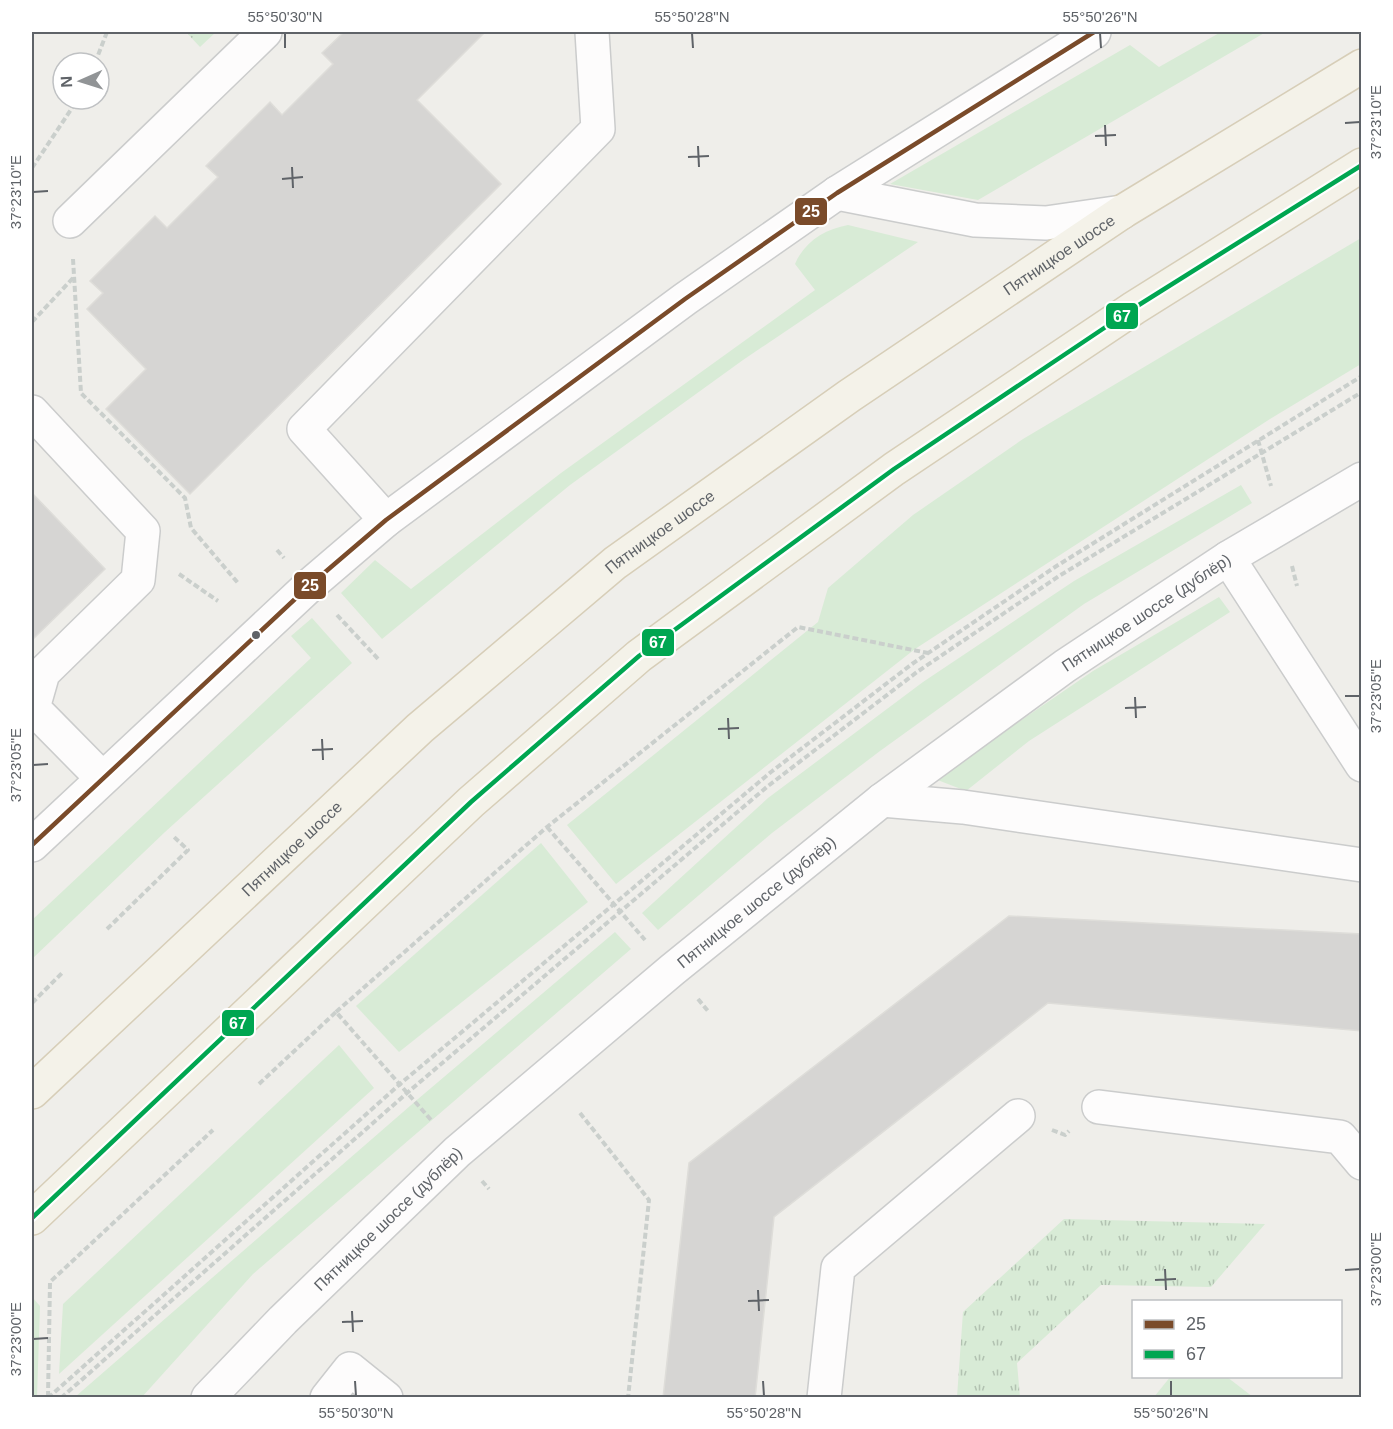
<svg xmlns="http://www.w3.org/2000/svg" width="1393" height="1429" font-family="Helvetica,sans-serif">
  <defs>
    <pattern id="park-tufts" width="24" height="20" patternUnits="userSpaceOnUse" patternTransform="scale(1.5)"><rect width="24" height="20" fill="#d8ebd6"/><path d="M3 7l-1-3M5 7V3M7 7l1-3M15 17l-1-3M17 17v-4M19 17l1-3" fill="none" stroke="#b2c2b1"/></pattern>
  </defs>
  <rect width="100%" height="100%" fill="#efeeea"/>
  <!-- grass -->
  <g fill="#d8ebd6">
    <polygon points="1221,32 1266,32 978,200 890,184 1130,45 1159,67"/>
    <path d="M848,225L918,242L743,360L570,485L382,639L341,593L375,560L411,589L561,473L815,290L795,264C804,242 825,229 848,225Z"/>
    <polygon points="1361,238 1361,364 1270,419 915,649 616,884 567,825 818,622 828,588 913,515 1023,439"/>
    <polygon points="1241,485 1252,503 1084,604 880,751 772,833 658,930 642,913 768,798 923,682 1074,581"/>
    <polygon points="1219,597 1230,612 1029,741 966,791 935,779 1093,671"/>
    <polygon points="312,618 352,663 165,832 32,959 32,920 311,658 291,636"/>
    <polygon points="541,843 588,902 399,1052 356,1006"/>
    <polygon points="615,932 631,949 253,1274 142,1397 75,1397 418,1099"/>
    <polygon points="339,1045 374,1088 59,1374 63,1304"/>
    <polygon points="32,1297 40,1306 37,1397 32,1397"/>
    <polygon points="1171,1376 1227,1377 1253,1397 1154,1397"/>
  </g>
  <!-- park -->
  <g fill="url(#park-tufts)">
    <polygon points="186,32 216,32 200,47"/>
    <polygon points="1064,1219 1265,1224 1211,1287 1101,1285 1017,1363 1020,1397 957,1397 963,1312"/>
  </g>
  <!-- building -->
  <g fill="#d6d5d3" stroke="#deddd9" stroke-width="1.5">
    <polygon points="344,32 485,32 417,100 501,184 190,494 106,409 146,369 87,309 103,293 90,281 155,216 167,228 218,177 206,166 270,102 282,115 333,64 322,53"/>
    <polygon points="32,493 105,569 32,640"/>
    <polygon points="1009,916 1362,934 1362,1031 1048,1003 774,1217 755,1398 663,1398 689,1163"/>
  </g>
  <g fill="none" stroke-linecap="round" stroke-linejoin="round">
    <defs>
      <g id="minor">
        <polyline points="837,193 975,220 1046,223 1122,212"/>
        <polyline points="70,221 265,32"/>
        <polyline points="32,412 143,531 138,580 43,673 33,708 102,778"/>
        <polyline points="386,520 304,429 598,129 592,32"/>
        <polyline points="1228,558 1362,765"/>
        <polyline points="882,800 963,807 1362,865"/>
        <polyline points="32,845 310,585 386,520 685,299 837,193 1094,32"/>
        <polyline points="1099,1107 1340,1137 1362,1163"/>
        <path id="s1" d="M208,1398L283,1320L457,1152L672,970L882,800L1065,666L1228,558L1362,479"/>
        <polyline points="327,1398 350,1369 386,1398"/>
        <polyline points="824,1398 838,1268 1018,1116"/>
      </g>
      <g id="major">
        <path id="s2" d="M32,1092L420,728L615,563L849,396L1122,212L1362,66"/>
        <polyline points="32,1218 471,802 639,656 894,469 1134,308 1362,165"/>
      </g>
    </defs>
    <!-- minor casing -->
    <use href="#minor" stroke="#cbcccc" stroke-width="36"/>
    <!-- major casing -->
    <use href="#major" stroke="#d7ceb8" stroke-width="36"/>
    <!-- path -->
    <g stroke="#cacfcc" stroke-width="4" stroke-dasharray="6 3" stroke-linecap="butt">
      <polyline points="95,63 107,32"/>
      <polyline points="32,168 78,99"/>
      <polyline points="73,259 81,393 185,498 191,528 238,583"/>
      <polyline points="32,322 73,278"/>
      <polyline points="1258,440 1271,486"/>
      <polyline points="277,550 284,558"/>
      <polyline points="1292,566 1297,586"/>
      <polyline points="179,574 218,601"/>
      <polyline points="337,615 380,661"/>
      <polyline points="547,827 645,940"/>
      <polyline points="107,929 188,850 173,836"/>
      <polyline points="698,999 708,1011"/>
      <polyline points="32,1003 62,973"/>
      <polyline points="336,1012 547,827 798,627 928,653"/>
      <polyline points="259,1084 336,1012 432,1121"/>
      <polyline points="580,1113 649,1200 628,1398"/>
      <polyline points="1052,1130 1065,1135 1069,1131"/>
      <polyline points="482,1181 489,1189"/>
      <polyline points="48,1397 50,1282 213,1130"/>
      <polyline points="48,1398 400,1084 771,772 912,664 1055,567 1362,376"/>
      <polyline points="61,1398 407,1093 768,786 917,672 1059,576 1362,392"/>
    </g>
    <!-- minor -->
    <use href="#minor" stroke="#fdfcfc" stroke-width="33"/>
    <!-- major -->
    <use href="#major" stroke="#f4f2e9" stroke-width="33"/>
    <defs>
      <polyline id="bus-1" points="32,845 310,585 386,520 685,299 837,193 1094,32"/>
      <polyline id="bus-2" points="32,1218 471,802 639,656 894,469 1134,308 1362,165"/>
    </defs>
    <!-- bus-1 casing -->
    <use href="#bus-1" stroke="#fff" stroke-width="9"/>
    <!-- bus-2 casing -->
    <use href="#bus-2" stroke="#fff" stroke-width="9"/>
    <!-- bus-1 -->
    <use href="#bus-1" stroke="#7a4b2a" stroke-width="4.5"/>
    <!-- bus-2 -->
    <use href="#bus-2" stroke="#00a651" stroke-width="4.5"/>
  </g>
  <!-- ticks -->
  <path fill="none" stroke="#5f6368" stroke-width="2" d="M285,33V48M692,33L693,48M1100,33L1101,48M1345,123L1360,122M1105,125L1106,146M1095,136L1116,135M698,146L699,167M688,157L709,156M292,167L293,188M282,179L303,177M33,192L48,191M1345,696H1360M1135,697L1136,718M1125,708L1146,707M728,718L729,739M718,729L739,728M322,739L323,760M312,750L333,749M33,765L48,764M1165,1269L1166,1290M1345,1270L1360,1269M1155,1280L1176,1279M758,1290L759,1311M748,1301L769,1300M352,1311L353,1332M342,1322L363,1321M33,1339L48,1338M355,1381L356,1396M763,1381L764,1396M1171,1381V1396"/>
  <!-- markers -->
  <circle fill="#5f6368" stroke="#fff" stroke-width="2" cx="256" cy="635" r="5"/>
  <g text-anchor="middle" dominant-baseline="central" stroke-width="6" stroke-linejoin="round" paint-order="stroke">
    <!-- street labels -->
    <g font-size="16" fill="#5f6368" stroke="#fff">
      <text stroke="none"><textPath href="#s2" startOffset="1328">Пятницкое шоссе</textPath></text>
      <text stroke="none"><textPath href="#s2" startOffset="842">Пятницкое шоссе</textPath></text>
      <text stroke="none"><textPath href="#s1" startOffset="1226">Пятницкое шоссе (дублёр)</textPath></text>
      <text stroke="none"><textPath href="#s2" startOffset="356">Пятницкое шоссе</textPath></text>
      <text stroke="none"><textPath href="#s1" startOffset="740">Пятницкое шоссе (дублёр)</textPath></text>
      <text stroke="none"><textPath href="#s1" startOffset="254">Пятницкое шоссе (дублёр)</textPath></text>
    </g>
  </g>
  <g stroke="#fff" stroke-width="2">
    <rect x="794" y="197" width="34" height="29" rx="6" fill="#7a4b2a"/>
    <rect x="1105" y="302" width="34" height="28" rx="6" fill="#00a651"/>
    <rect x="293" y="571" width="34" height="29" rx="6" fill="#7a4b2a"/>
    <rect x="641" y="628" width="34" height="29" rx="6" fill="#00a651"/>
    <rect x="221" y="1009" width="34" height="28" rx="6" fill="#00a651"/>
  </g>
  <g font-size="16" text-anchor="middle" font-weight="bold" fill="#fff">
    <text x="811" y="217">25</text>
    <text x="1122" y="322">67</text>
    <text x="310" y="591">25</text>
    <text x="658" y="648">67</text>
    <text x="238" y="1029">67</text>
  </g>
  <!-- border -->
  <rect width="1393" height="1429" fill="none" stroke="#ffffff" stroke-width="66"/>
  <!-- legend -->
  <rect x="1132" y="1300" width="210" height="78" fill="#ffffff" stroke="#bfc1c3" stroke-width="1.5"/>
  <rect x="1144" y="1320" width="30" height="9" fill="#7a4b2a" stroke="#bfc1c3" stroke-width="1.5"/>
  <text x="1186" y="1330" font-size="18" fill="#5f6368">25</text>
  <rect x="1144" y="1350" width="30" height="9" fill="#00a651" stroke="#bfc1c3" stroke-width="1.5"/>
  <text x="1186" y="1360" font-size="18" fill="#5f6368">67</text>
  <!-- north arrow -->
  <g transform="translate(81 81) rotate(267)"><circle r="28" fill="#ffffff" stroke="#bfc1c3" stroke-width="1.5"/>
  <path d="M0-4.5L10 22L0 15L-10 22Z" fill="#919496"/>
  <text y="-9" font-size="16" font-weight="bold" text-anchor="middle" fill="#5f6368">N</text>
  </g>
  <rect x="33" y="33" width="1327" height="1363" fill="none" stroke="#5f6368" stroke-width="2"/>
  <g font-size="15" text-anchor="middle" fill="#5f6368">
    <text x="285" y="22">55°50'30"N</text>
    <text x="692" y="22">55°50'28"N</text>
    <text x="1100" y="22">55°50'26"N</text>
    <text transform="translate(1376 122) rotate(-90)" y="5">37°23'10"E</text>
    <text transform="translate(16 192) rotate(-90)" y="5">37°23'10"E</text>
    <text transform="translate(1376 696) rotate(-90)" y="5">37°23'05"E</text>
    <text transform="translate(16 765) rotate(-90)" y="5">37°23'05"E</text>
    <text transform="translate(1376 1269) rotate(-90)" y="5">37°23'00"E</text>
    <text transform="translate(16 1339) rotate(-90)" y="5">37°23'00"E</text>
    <text x="356" y="1418">55°50'30"N</text>
    <text x="764" y="1418">55°50'28"N</text>
    <text x="1171" y="1418">55°50'26"N</text>
  </g>
</svg>
